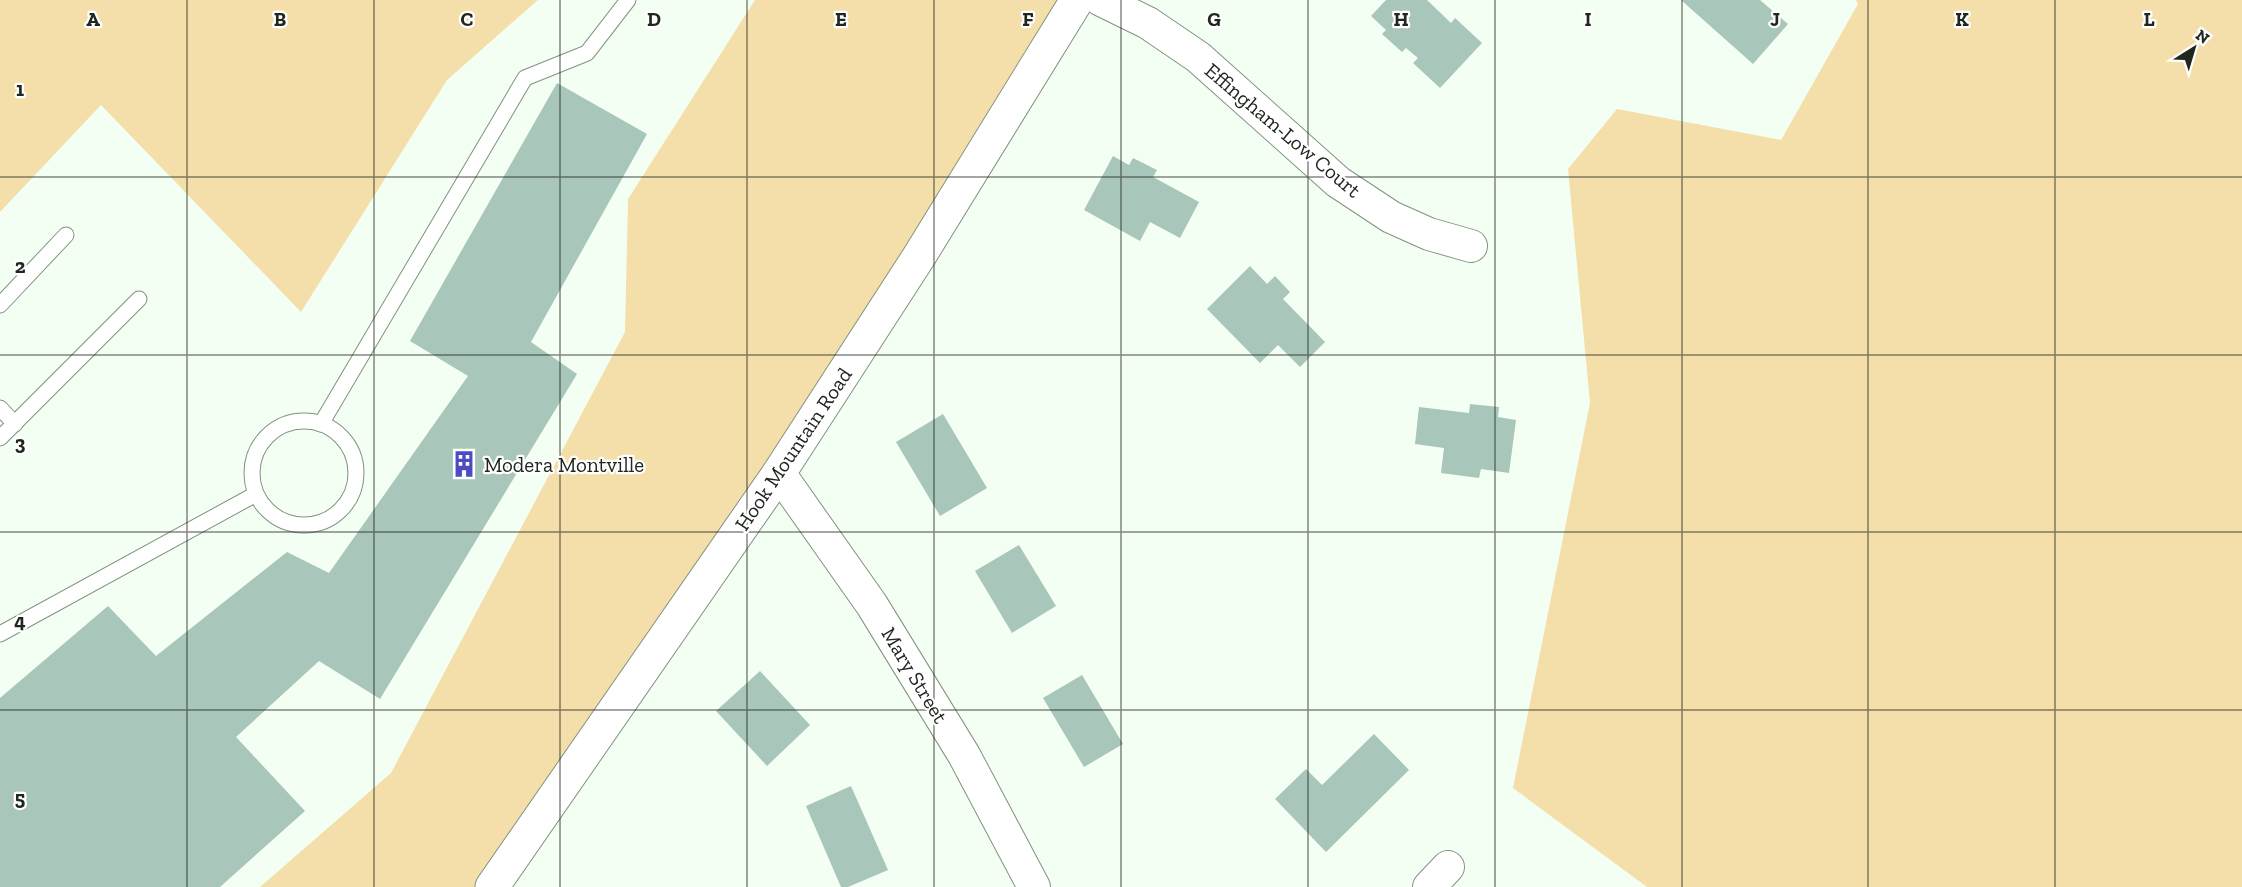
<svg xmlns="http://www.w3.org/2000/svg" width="2242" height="887" font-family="'Zilla Slab',serif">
  <rect width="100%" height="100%" fill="#f3fff2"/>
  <!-- green -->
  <g fill="#f4dfab">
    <polygon points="0,0 538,0 447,80 301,312 101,105 0,212"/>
    <polygon points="755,0 1064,0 499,887 260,887 391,773 625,332 628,199"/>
    <polygon points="1856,0 2242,0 2242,887 1647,887 1513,788 1590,403 1568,169 1617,109 1781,140 1858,4"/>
  </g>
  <!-- building -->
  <g fill="#a8c6ba">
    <polygon points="1386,0 1427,0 1451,23 1455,18 1482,43 1440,88 1413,63 1418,58 1406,48 1402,52 1382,34 1386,30 1371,16"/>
    <polygon points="1681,0 1760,0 1788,24 1753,64"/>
    <polygon points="557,83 647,134 531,342 577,374 380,699 319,661 236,737 305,811 220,887 0,887 0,698 108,606 156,656 287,552 329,573 468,376 410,341"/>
    <polygon points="1113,156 1129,165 1133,158 1157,170 1153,177 1199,202 1180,238 1150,222 1140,241 1084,210"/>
    <polygon points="1250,266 1267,284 1275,276 1290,292 1283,299 1325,342 1300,367 1278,345 1260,363 1207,309"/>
    <polygon points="1470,404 1499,407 1498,417 1516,420 1509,473 1481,469 1479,478 1441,473 1444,448 1415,444 1419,407 1469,413"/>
    <polygon points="943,414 987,488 940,516 896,442"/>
    <polygon points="1019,545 1056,606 1012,633 975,571"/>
    <polygon points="760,671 810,725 767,766 716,711"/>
    <polygon points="1082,675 1123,744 1084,767 1043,698"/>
    <polygon points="1374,734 1409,770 1326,852 1275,799 1306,769 1322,785"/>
    <polygon points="851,786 888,870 848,887 841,887 806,806"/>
  </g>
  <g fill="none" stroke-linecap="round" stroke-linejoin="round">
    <defs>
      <g id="service">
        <polyline points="0,305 66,235"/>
        <polyline points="0,408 15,424"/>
        <circle cx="304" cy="473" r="52"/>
        <polyline points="321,424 525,78 587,53 628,0"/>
        <polyline points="0,438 139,299"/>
        <polyline points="0,634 256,494"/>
      </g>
      <g id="minor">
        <polyline points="1101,0 1148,23 1198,57 1338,182 1391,217 1429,234 1471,246"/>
        <polyline points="779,473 872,605 964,755 1034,887"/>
        <polyline points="1429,887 1448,867"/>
      </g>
      <polyline id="tertiary" points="492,887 779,473 920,255 1077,0"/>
    </defs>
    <!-- service casing -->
    <use href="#service" stroke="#81937f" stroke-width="17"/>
    <!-- minor casing -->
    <use href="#minor" stroke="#81937f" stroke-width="34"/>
    <!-- tertiary casing -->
    <use href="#tertiary" stroke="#81937f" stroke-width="35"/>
    <!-- service -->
    <use href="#service" stroke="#fff" stroke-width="15"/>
    <!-- minor -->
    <use href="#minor" stroke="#fff" stroke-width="32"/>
    <!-- tertiary -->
    <use href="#tertiary" stroke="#fff" stroke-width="33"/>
  </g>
  <!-- grid -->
  <path fill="none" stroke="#20271f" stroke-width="1.5" stroke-opacity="0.55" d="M187,0V887M374,0V887M560,0V887M747,0V887M934,0V887M1121,0V887M1308,0V887M1495,0V887M1682,0V887M1868,0V887M2055,0V887M0,177H2242M0,355H2242M0,532H2242M0,710H2242"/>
  <!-- icons -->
  <defs>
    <symbol id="building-bare" viewBox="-9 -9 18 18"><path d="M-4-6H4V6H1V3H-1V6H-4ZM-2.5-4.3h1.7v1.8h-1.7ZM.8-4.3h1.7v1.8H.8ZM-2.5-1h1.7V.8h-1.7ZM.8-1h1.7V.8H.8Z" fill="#4b4cc2" stroke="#fff" stroke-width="2.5" paint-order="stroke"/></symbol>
  </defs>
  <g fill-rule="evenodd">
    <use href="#building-bare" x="445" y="445" width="38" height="38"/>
  </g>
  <g text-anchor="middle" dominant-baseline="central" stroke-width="4.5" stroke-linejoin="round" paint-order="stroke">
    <!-- street labels -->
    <g font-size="21" fill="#20271f" stroke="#fff">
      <text transform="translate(1283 130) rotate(40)">Effingham-Low Court</text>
      <text transform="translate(793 449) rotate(-56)">Hook Mountain Road</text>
      <text transform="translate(915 675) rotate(59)">Mary Street</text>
    </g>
    <!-- poi labels -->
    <g font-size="21" fill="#20271f" stroke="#fff" text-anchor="start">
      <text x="484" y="464">Modera Montville</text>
    </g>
  </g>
  <g font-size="20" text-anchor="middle" font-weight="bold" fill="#20271f" stroke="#fff" stroke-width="4.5" stroke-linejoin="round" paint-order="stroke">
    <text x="93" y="26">A</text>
    <text x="280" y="26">B</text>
    <text x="467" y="26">C</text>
    <text x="654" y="26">D</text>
    <text x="841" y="26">E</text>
    <text x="1028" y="26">F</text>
    <text x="1214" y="26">G</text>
    <text x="1401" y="26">H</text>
    <text x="1588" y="26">I</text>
    <text x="1775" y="26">J</text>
    <text x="1962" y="26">K</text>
    <text x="2149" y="26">L</text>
    <text x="20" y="96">1</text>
    <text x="20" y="273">2</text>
    <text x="20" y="450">3</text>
    <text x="20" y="628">4</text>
    <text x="20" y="805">5</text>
  </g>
  <!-- north arrow -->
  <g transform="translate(2194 48) rotate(37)" stroke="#ffffff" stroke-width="4.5" paint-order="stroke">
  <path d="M0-4.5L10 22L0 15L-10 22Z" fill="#20271f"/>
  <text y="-9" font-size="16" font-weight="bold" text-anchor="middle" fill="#20271f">N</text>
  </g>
</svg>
